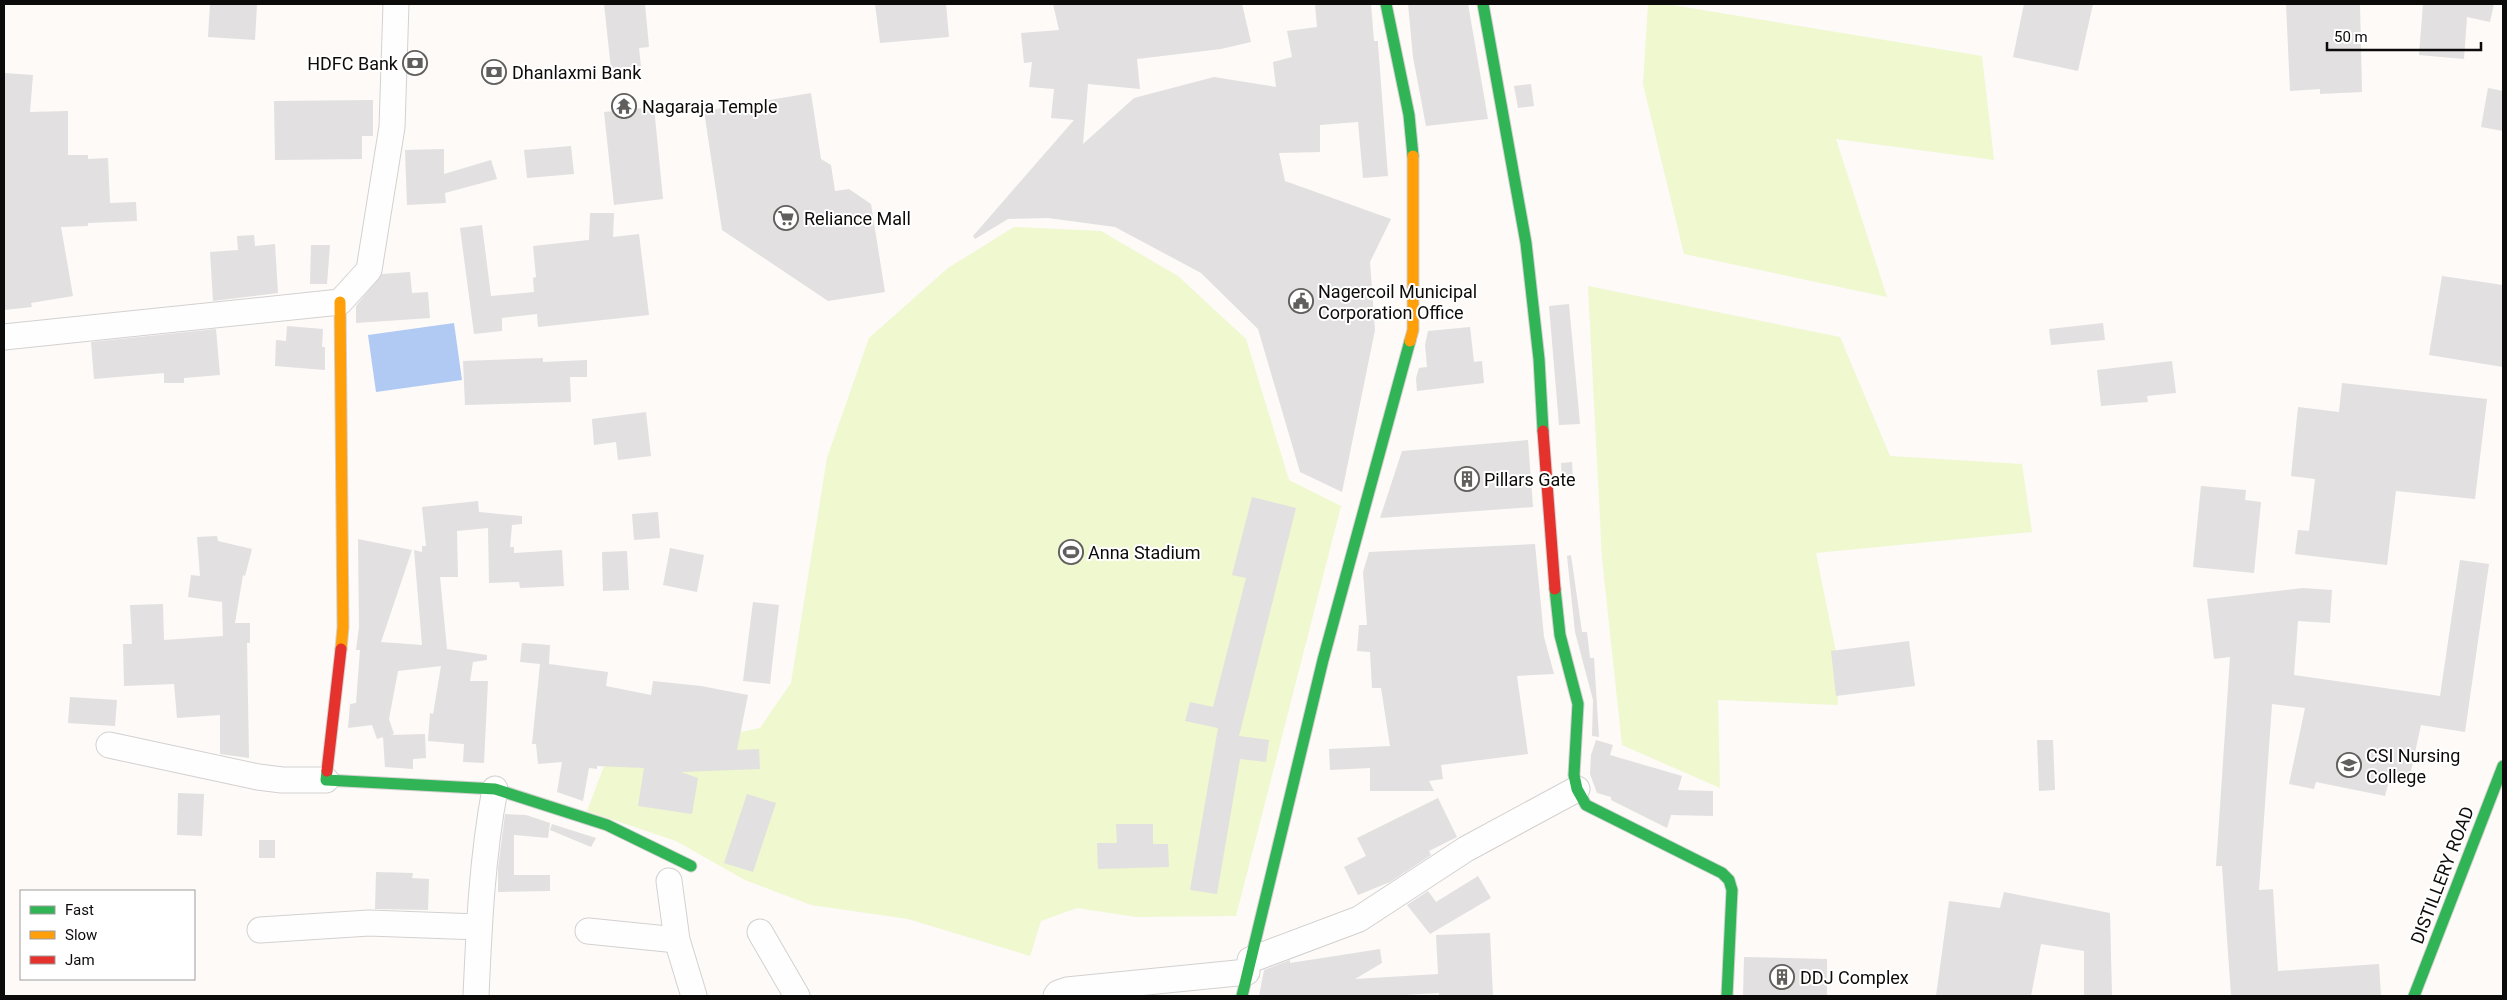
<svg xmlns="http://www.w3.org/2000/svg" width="2507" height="1000" font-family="Roboto,sans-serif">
  <rect width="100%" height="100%" fill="#fdfaf8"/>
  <!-- green -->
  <g fill="#eff8cf">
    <polygon points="1648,4 1666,4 1982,56 1994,160 1836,139 1887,297 1684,254 1643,84"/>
    <polygon points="1014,227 1101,231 1178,276 1246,339 1289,480 1341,506 1236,916 1136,917 1077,908 1041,921 1030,956 908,919 811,905 745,880 676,841 587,811 606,761 760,728 791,683 827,458 869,338 948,268"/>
    <polygon points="1588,286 1840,337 1890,456 2022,464 2032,532 1816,553 1836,652 1838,705 1718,700 1720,788 1622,745 1602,558"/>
  </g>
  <!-- water -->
  <polygon fill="#b1caf4" points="454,323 462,380 376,392 368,335"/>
  <!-- building -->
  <g fill="#e2e0e0">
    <polygon points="210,4 257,4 255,40 208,37"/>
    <polygon points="604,4 645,4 649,47 639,48 641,66 611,69"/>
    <polygon points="875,4 946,4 949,37 880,43"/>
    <polygon points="1053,4 1242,4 1251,42 1221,49 1137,59 1140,89 1088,84 1083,144 1134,98 1214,77 1276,87 1273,62 1292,57 1287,31 1317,27 1315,4 1371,4 1374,41 1378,41 1378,44 1388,176 1363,178 1358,122 1320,125 1320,152 1279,153 1285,181 1391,219 1370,262 1375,330 1342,492 1300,472 1258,329 1201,273 1115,227 1048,218 1008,219 975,239 973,236 1074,120 1051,118 1054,89 1029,87 1032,62 1024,63 1021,33 1059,30"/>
    <polygon points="1408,4 1468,4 1488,119 1426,126 1413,57"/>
    <polygon points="2024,4 2093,4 2078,71 2013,57"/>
    <polygon points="2286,4 2360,4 2362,92 2320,94 2320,89 2290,91"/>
    <polygon points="2423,4 2494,4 2490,22 2467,17 2464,59 2419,55"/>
    <polygon points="4,73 33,75 30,112 68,111 68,155 88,155 88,159 108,158 110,203 136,202 137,221 88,223 88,226 61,227 73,296 31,303 32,307 4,310"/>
    <polygon points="1531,84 1534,106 1518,108 1514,86"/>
    <polygon points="2488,88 2503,91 2503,131 2481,127"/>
    <polygon points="811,93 821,159 831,165 835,191 849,189 871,204 885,292 828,301 722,230 704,111"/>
    <polygon points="373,100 373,136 362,136 362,159 275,160 274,101"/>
    <polygon points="654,107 663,199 614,205 604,112"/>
    <polygon points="571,146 574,174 527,178 524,150"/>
    <polygon points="444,149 444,174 491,160 497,179 445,193 446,203 407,205 405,150"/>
    <polygon points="590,213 614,213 613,237 639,234 649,315 538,327 537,314 502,318 502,331 474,334 460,228 482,225 491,296 534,292 533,278 536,277 533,246 589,240"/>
    <polygon points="254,235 255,246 275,244 278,293 213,301 210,252 238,250 237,236"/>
    <polygon points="311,245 330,245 327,284 310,284"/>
    <polygon points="410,272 412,293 428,292 430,318 356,323 356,306 382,274"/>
    <polygon points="2442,276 2503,285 2503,367 2429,355"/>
    <polygon points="1569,304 1580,424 1559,425 1549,306"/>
    <polygon points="2103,323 2105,340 2051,345 2049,329"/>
    <polygon points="287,326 323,329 322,347 325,347 325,370 275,366 276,340 286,341"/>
    <polygon points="1470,327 1474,362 1482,361 1484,383 1417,391 1416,378 1419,368 1427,367 1425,345 1428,331"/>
    <polygon points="216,329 220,375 184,378 184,383 164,383 164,373 94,379 91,342"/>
    <polygon points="543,358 543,362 587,360 587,377 570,377 571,402 465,405 463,361"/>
    <polygon points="2172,361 2176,393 2147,396 2148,402 2101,406 2097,370"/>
    <polygon points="2342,383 2487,399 2475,499 2396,491 2387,565 2295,554 2298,530 2309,531 2315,479 2291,476 2298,407 2339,412"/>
    <polygon points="646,412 651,456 618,460 616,442 594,445 592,419"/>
    <polygon points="1528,440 1533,507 1380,518 1402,451"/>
    <polygon points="1572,462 1573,481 1562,481 1561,463"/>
    <polygon points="2201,486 2246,490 2245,500 2261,502 2254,573 2193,567"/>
    <polygon points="1252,497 1296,508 1239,736 1269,740 1266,762 1240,759 1217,894 1190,890 1218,728 1185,721 1190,702 1213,707 1246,578 1232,575"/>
    <polygon points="478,501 479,512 522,516 522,524 512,525 510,547 514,547 514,553 562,550 564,586 520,588 519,582 489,583 488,528 457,531 458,577 440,577 447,649 487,655 487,660 473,662 470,681 488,681 484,763 463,762 464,744 428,741 430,713 433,714 441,666 398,671 389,719 394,734 390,735 425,734 426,758 413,759 413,769 385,767 383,737 377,739 372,725 348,728 350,704 356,703 360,650 356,650 359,627 358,539 412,550 381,642 422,645 414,550 422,552 422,546 426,546 422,507"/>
    <polygon points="658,512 660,538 634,540 632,514"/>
    <polygon points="217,536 218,541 252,549 245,576 243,575 235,623 250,623 250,643 247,643 249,758 220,754 220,715 177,718 174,684 124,686 123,644 132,644 130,605 163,604 164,640 223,636 222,602 188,597 191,575 200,576 197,537"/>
    <polygon points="1535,544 1544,637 1554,674 1517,676 1528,754 1441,765 1443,779 1429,781 1434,791 1370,791 1370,768 1330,770 1329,749 1390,746 1381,688 1372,688 1370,652 1357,651 1359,625 1367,625 1363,572 1369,552"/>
    <polygon points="670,548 704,555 697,592 663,585"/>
    <polygon points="627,551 629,590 603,591 602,552"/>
    <polygon points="1571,555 1582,632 1587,632 1590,658 1594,658 1599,737 1592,736 1593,700 1575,632 1567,556"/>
    <polygon points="2460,560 2489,564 2465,732 2421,725 2408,785 2389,780 2385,796 2316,782 2314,789 2289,784 2305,708 2272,704 2259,890 2273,889 2278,971 2379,964 2381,996 2231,996 2222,866 2216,866 2230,657 2214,659 2207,599 2303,588 2332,590 2330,623 2298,621 2294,675 2440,696"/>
    <polygon points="753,602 779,605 770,684 743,681"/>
    <polygon points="1909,641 1915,686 1836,696 1831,651"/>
    <polygon points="522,643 550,645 549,664 608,672 606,686 651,695 653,681 701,686 748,695 737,750 759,749 760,769 681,772 698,778 692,814 638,806 644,768 597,766 597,769 589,768 583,801 557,792 562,762 538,764 536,744 532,744 540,664 520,662"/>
    <polygon points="70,697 117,700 115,726 68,723"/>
    <polygon points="1596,740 1613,745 1610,755 1682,776 1678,790 1713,791 1713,816 1671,815 1667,828 1611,800 1611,797 1597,793 1590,774 1591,755"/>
    <polygon points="2037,740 2053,740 2055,790 2039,791"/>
    <polygon points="178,793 204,794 202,836 177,835"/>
    <polygon points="747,794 776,803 753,872 724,863"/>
    <polygon points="1438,798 1457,837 1429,851 1431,855 1390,882 1358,895 1344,867 1366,856 1357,838"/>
    <polygon points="505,814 526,815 550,823 548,838 514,835 514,875 550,875 550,891 498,892 498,868"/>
    <polygon points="552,824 596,838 591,847 550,830"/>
    <polygon points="1116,824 1153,824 1153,844 1168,844 1169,867 1098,869 1097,843 1117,843"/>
    <rect x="259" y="840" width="16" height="18"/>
    <polygon points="376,872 413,873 412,878 429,879 428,910 375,909"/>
    <polygon points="1478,876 1491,898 1430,934 1407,905 1428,891 1436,902"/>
    <polygon points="2004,892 2110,913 2112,996 2084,996 2084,951 2041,944 2031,996 1936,996 1949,901 2000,908"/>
    <polygon points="1490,933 1493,996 1439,996 1439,993 1387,996 1259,996 1264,970 1290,960 1290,963 1380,949 1382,963 1355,979 1438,974 1436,935"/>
    <polygon points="1744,957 1827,959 1827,996 1743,996"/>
  </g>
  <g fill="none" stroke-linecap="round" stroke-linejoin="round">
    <defs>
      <g id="street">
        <polyline points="4,337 340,302 369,270 392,127 396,4"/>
        <polyline points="109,745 258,777 282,780 326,780"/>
        <polyline points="669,881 677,940 694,996"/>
        <polyline points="260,930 369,923 479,927"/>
        <polyline points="588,931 677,940"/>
        <polyline points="760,932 797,996"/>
        <polyline points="1250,960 1359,919 1466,849 1577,789"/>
        <path d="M476,996C479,927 482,858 495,789"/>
        <polyline points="1056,996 1058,993 1067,990 1247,972"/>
      </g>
      <g id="fast">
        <polyline points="1386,4 1409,115 1413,156"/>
        <polyline points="1483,4 1526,243 1539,359 1543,431"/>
        <polyline points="1555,589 1560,635 1578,704 1574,775 1577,789 1586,805 1722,873 1729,880 1732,890 1727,996"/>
        <polyline points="327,771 326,780 495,789 607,825 691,866"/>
        <polyline points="1242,996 1323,660 1410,341"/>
        <polyline points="2414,996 2503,766"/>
      </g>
      <g id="slow">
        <polyline points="340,302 343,627 341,649"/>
        <polyline points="1410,341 1413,330 1413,156"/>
      </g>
      <g id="jam">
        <polyline points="1543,431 1555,589"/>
        <polyline points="327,771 341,649"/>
      </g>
    </defs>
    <!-- street casing -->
    <use href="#street" stroke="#d3d1d0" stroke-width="27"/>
    <!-- fast casing -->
    <use href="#fast" stroke="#d3d1d0" stroke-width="13"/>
    <!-- slow casing -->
    <use href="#slow" stroke="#d3d1d0" stroke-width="13"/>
    <!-- jam casing -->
    <use href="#jam" stroke="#d3d1d0" stroke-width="13"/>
    <!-- street -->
    <use href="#street" stroke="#fffefe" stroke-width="25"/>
    <!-- fast -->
    <use href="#fast" stroke="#30b455" stroke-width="11"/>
    <!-- slow -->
    <use href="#slow" stroke="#ff9f0a" stroke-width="11"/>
    <!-- jam -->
    <use href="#jam" stroke="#e5322d" stroke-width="11"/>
  </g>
  <!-- icons -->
  <defs>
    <symbol id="bank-ring" viewBox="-11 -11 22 22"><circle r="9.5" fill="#fff" stroke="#615f5d" stroke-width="1.5"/><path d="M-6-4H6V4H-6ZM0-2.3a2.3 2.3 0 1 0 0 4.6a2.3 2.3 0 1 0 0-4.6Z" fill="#615f5d"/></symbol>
    <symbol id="temple-ring" viewBox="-11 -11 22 22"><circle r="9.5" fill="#fff" stroke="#615f5d" stroke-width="1.5"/><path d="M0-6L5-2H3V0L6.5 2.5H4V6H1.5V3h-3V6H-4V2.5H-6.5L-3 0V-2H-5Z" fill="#615f5d"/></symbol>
    <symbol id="supermarket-ring" viewBox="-11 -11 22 22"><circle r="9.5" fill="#fff" stroke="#615f5d" stroke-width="1.5"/><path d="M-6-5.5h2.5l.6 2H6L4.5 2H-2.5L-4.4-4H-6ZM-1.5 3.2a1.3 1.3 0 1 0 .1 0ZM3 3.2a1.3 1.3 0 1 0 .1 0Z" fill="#615f5d"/></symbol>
    <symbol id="civic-ring" viewBox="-11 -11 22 22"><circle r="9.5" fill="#fff" stroke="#615f5d" stroke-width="1.5"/><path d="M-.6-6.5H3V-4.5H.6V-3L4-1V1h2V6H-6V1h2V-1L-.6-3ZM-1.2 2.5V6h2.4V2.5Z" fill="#615f5d"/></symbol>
    <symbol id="building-ring" viewBox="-11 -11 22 22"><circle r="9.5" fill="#fff" stroke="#615f5d" stroke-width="1.5"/><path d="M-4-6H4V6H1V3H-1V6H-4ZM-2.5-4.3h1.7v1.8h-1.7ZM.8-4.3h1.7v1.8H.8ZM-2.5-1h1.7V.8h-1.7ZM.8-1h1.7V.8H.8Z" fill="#615f5d"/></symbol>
    <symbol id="stadium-ring" viewBox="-11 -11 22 22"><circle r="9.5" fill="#fff" stroke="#615f5d" stroke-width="1.5"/><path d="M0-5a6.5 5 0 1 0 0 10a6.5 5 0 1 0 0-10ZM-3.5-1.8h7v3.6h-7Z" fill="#615f5d"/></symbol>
    <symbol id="university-ring" viewBox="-11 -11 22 22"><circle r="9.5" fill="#fff" stroke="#615f5d" stroke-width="1.5"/><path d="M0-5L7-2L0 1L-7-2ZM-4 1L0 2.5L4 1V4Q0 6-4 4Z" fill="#615f5d"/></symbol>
  </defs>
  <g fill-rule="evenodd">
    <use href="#bank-ring" x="401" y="49" width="28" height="28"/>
    <use href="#bank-ring" x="480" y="58" width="28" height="28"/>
    <use href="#temple-ring" x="610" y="92" width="28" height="28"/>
    <use href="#supermarket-ring" x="772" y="204" width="28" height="28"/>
    <use href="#civic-ring" x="1287" y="287" width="28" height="28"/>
    <use href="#building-ring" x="1453" y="465" width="28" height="28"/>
    <use href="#stadium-ring" x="1057" y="538" width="28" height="28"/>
    <use href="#university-ring" x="2335" y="751" width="28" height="28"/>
    <use href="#building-ring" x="1768" y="963" width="28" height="28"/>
  </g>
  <g text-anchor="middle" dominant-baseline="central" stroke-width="4" stroke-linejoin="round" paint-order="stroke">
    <!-- poi labels -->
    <g font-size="18" fill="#0d0b0a" stroke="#fff" text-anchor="start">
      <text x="398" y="63" text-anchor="end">HDFC Bank</text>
      <text x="512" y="72">Dhanlaxmi Bank</text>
      <text x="642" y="106">Nagaraja Temple</text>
      <text x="804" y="218">Reliance Mall</text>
      <text x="1318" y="291">Nagercoil Municipal<tspan x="1318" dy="21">Corporation Office</tspan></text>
      <text x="1484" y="479">Pillars Gate</text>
      <text x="1088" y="552">Anna Stadium</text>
      <text x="2366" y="755">CSI Nursing<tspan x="2366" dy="21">College</tspan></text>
      <text x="1800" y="977">DDJ Complex</text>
    </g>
    <!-- street labels -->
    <g font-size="18" fill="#0d0b0a" stroke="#fff">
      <text transform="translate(2442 875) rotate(-69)">DISTILLERY ROAD</text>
    </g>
  </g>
  <!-- border -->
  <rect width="2507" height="1000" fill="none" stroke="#0d0b0a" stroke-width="10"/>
  <!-- legend -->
  <rect x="20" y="890" width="175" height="90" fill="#ffffff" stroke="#9e9d9d"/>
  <rect x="30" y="906" width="25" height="8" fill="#30b455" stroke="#9e9d9d"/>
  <text x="65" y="915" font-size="15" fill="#0d0b0a">Fast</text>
  <rect x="30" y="931" width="25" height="8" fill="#ff9f0a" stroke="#9e9d9d"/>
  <text x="65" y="940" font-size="15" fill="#0d0b0a">Slow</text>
  <rect x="30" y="956" width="25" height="8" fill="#e5322d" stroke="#9e9d9d"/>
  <text x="65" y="965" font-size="15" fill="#0d0b0a">Jam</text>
  <!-- scale -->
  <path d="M2327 42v8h154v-8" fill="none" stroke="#0d0b0a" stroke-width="2.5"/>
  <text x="2334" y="42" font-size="15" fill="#0d0b0a" stroke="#ffffff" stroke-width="4" paint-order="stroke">50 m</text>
</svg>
